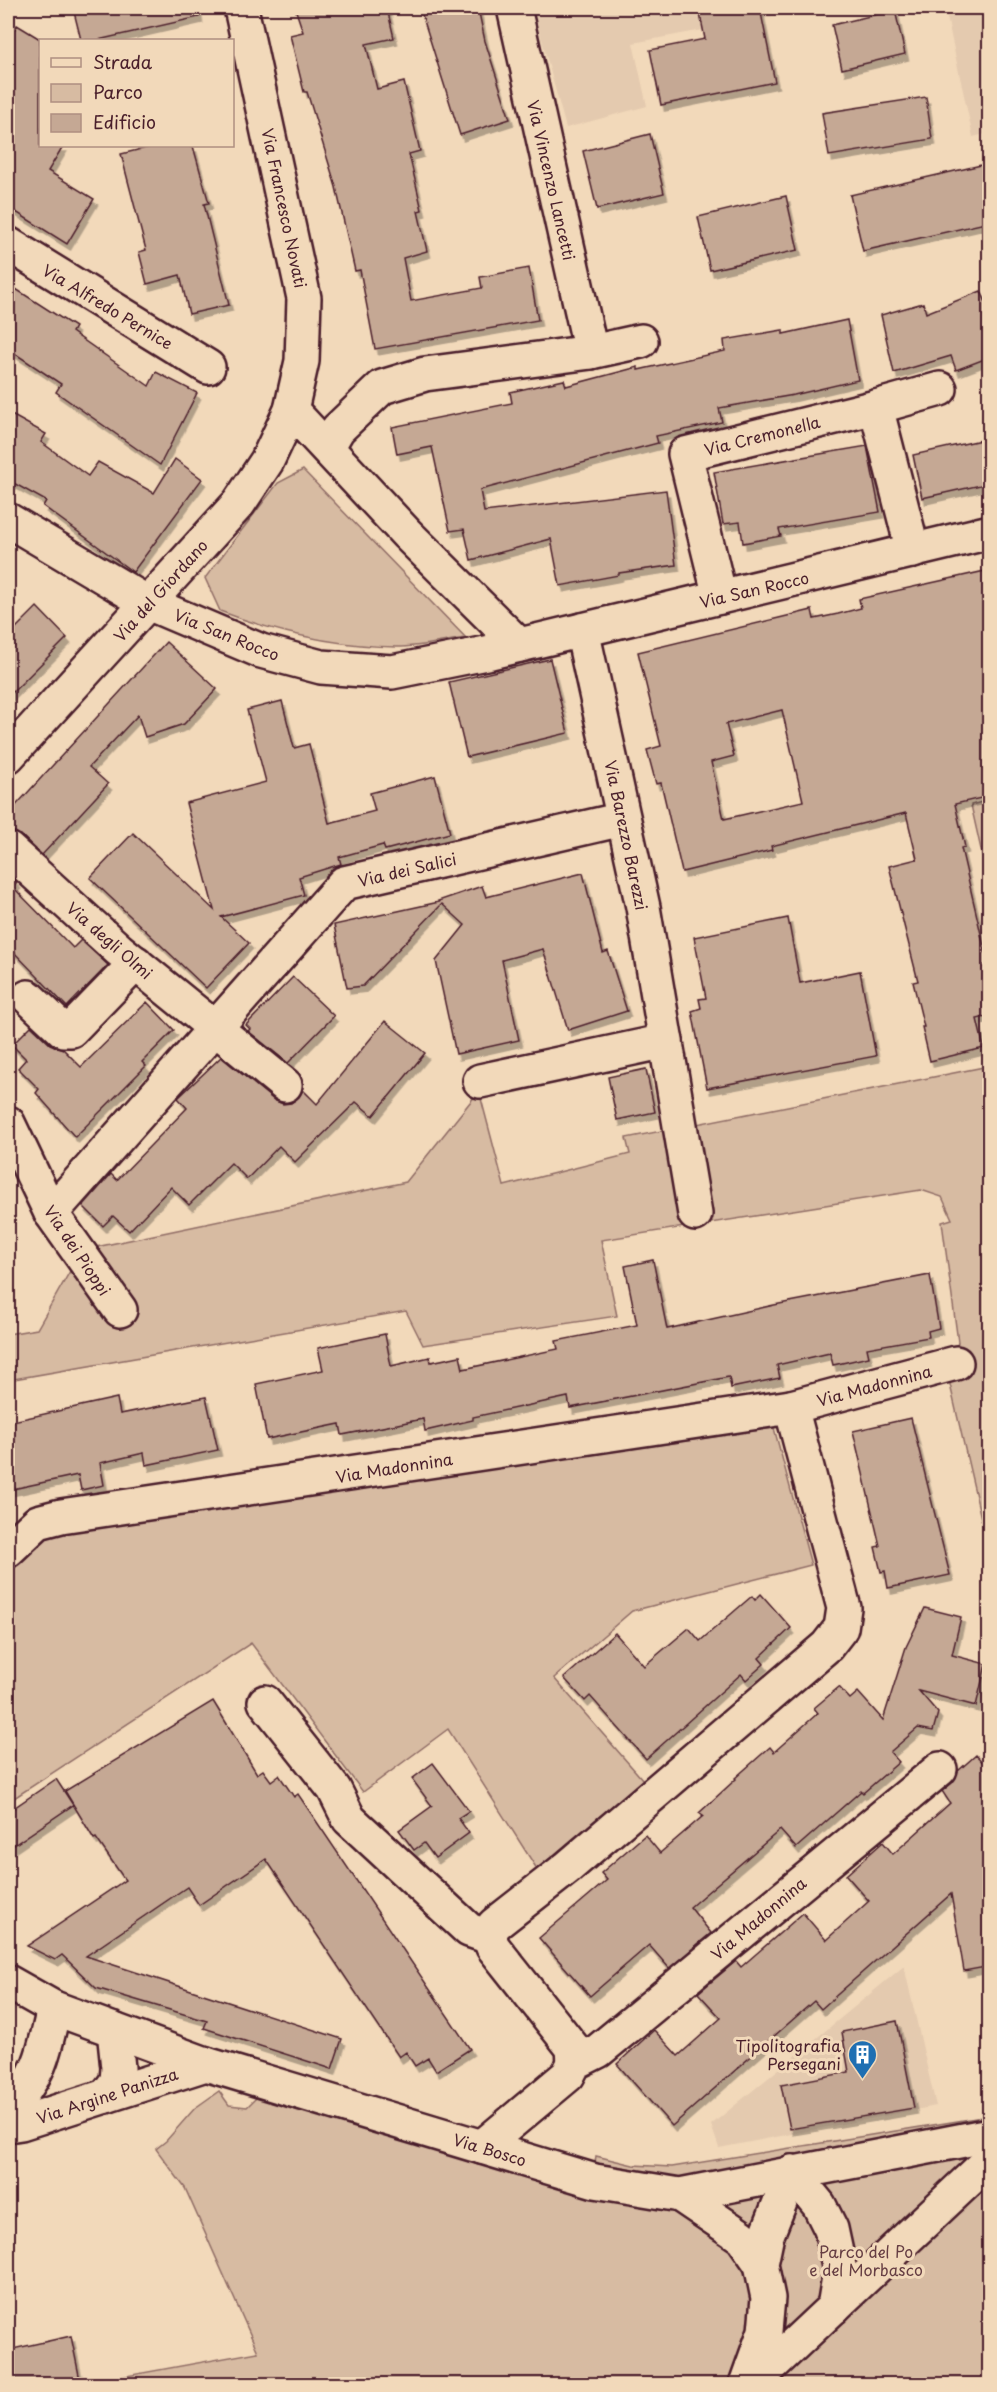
<svg xmlns="http://www.w3.org/2000/svg" width="997" height="2392" font-family="'Playpen Sans',sans-serif">
  <defs>
    <filter id="shadow"><feDropShadow dx="3.5" dy="6" stdDeviation="0" flood-color="#0004"/></filter>
  </defs>
  <rect width="100%" height="100%" fill="#f2d9ba"/>
  <filter id="ink" filterUnits="userSpaceOnUse"><feTurbulence type="fractalNoise" baseFrequency=".0167" numOctaves="2"/><feDisplacementMap in="SourceGraphic" scale="12" xChannelSelector="R" yChannelSelector="G"/><feConvolveMatrix kernelMatrix="1 2 1 2 8 2 1 2 1" color-interpolation-filters="sRGB"/></filter>
  <g filter="url(#ink)">
    <!-- built -->
    <g fill="#e4caaf">
      <polygon points="533,8 821,8 633,43 647,106 566,128"/>
      <polygon points="945,8 989,8 989,133 973,137"/>
      <polygon points="904,1966 936,2106 719,2148 711,2125"/>
    </g>
    <!-- green -->
    <g fill="#d7bba2" stroke="#906d66" stroke-width="1.5">
      <path d="M303,470L466,638C444,641 420,647 397,647C336,646 277,633 220,611L205,578L278,483Z"/>
      <polygon points="989,800 990,800 989,885 971,805"/>
      <polygon points="989,1066 989,1553 949,1380 958,1342 942,1222 952,1219 942,1197 921,1190 601,1240 617,1316 423,1345 406,1311 8,1380 8,1334 37,1329 82,1250 406,1182 479,1091 504,1186 630,1154 626,1138"/>
      <polygon points="774,1428 811,1565 632,1611 554,1678 643,1780 537,1869 448,1729 363,1792 251,1643 8,1802 8,1576 45,1534"/>
      <polygon points="219,2091 229,2105 247,2107 258,2096 591,2190 596,2156 633,2165 672,2167 989,2116 989,2384 116,2384 115,2378 258,2352 185,2188 156,2149 166,2141 195,2108"/>
    </g>
    <!-- building -->
    <g fill="#c5a894" stroke="#4a1f2b" stroke-width="1.5" fill-rule="evenodd" filter="url(#shadow)">
      <polygon points="73,8 198,8 199,17 98,40 81,40"/>
      <polygon points="295,8 387,8 394,38 366,44 377,89 404,82 420,151 409,154 422,210 418,211 427,251 403,258 411,301 482,288 480,277 529,268 538,320 375,349 360,270 355,271 336,187 307,92 304,92 290,35 303,32"/>
      <polygon points="420,8 478,8 485,41 510,119 460,135"/>
      <polygon points="731,8 760,8 775,82 661,105 650,50 705,39 700,14"/>
      <polygon points="895,10 905,54 842,69 832,25"/>
      <polygon points="17,25 40,39 40,146 63,146 48,171 94,199 67,244 8,207 8,40"/>
      <polygon points="926,97 932,139 829,156 822,113"/>
      <polygon points="650,134 664,193 597,209 583,151"/>
      <polygon points="154,146 193,146 209,203 204,204 229,305 189,314 180,275 147,284 139,252 146,250 121,154"/>
      <polygon points="990,163 990,222 863,251 850,195"/>
      <polygon points="786,196 798,250 710,270 698,217"/>
      <polygon points="8,284 75,327 72,332 149,386 156,372 197,393 160,465 56,392 61,384 8,349"/>
      <polygon points="981,291 990,312 990,357 956,370 951,356 894,373 881,315 923,303 926,313"/>
      <polygon points="847,320 858,380 794,395 719,408 722,422 656,436 658,443 480,490 484,512 666,490 676,565 619,573 619,575 560,586 551,539 471,560 464,529 450,531 432,447 397,454 392,427 512,403 510,392 564,380 566,386 638,367 638,370 725,351 724,340 783,330 783,334"/>
      <polygon points="8,413 46,434 41,442 88,476 98,462 154,493 175,459 202,479 133,572 43,506 46,501 8,480"/>
      <polygon points="990,438 990,483 922,498 913,455"/>
      <polygon points="867,446 880,512 779,529 781,536 743,543 740,522 723,524 714,472"/>
      <path d="M985,571L990,592V796L955,804L965,847L961,848L988,964L984,965L990,990V1016L977,1019L984,1048L930,1061L922,1027H924L913,982L918,981L889,866L917,859L906,813L771,846L772,850L682,872L661,783L656,784L647,750L661,746L638,652L812,610L814,619L838,614L861,608L859,599ZM782,710L803,801L724,819L711,762L734,756L726,724Z"/>
      <polygon points="37,607 67,638 8,697 8,636"/>
      <polygon points="166,642 217,689 184,724 145,737 138,715 89,767 108,784 42,855 21,835 8,831 8,814"/>
      <polygon points="550,659 568,733 467,757 449,682"/>
      <polygon points="282,701 294,748 309,744 329,823 375,811 370,793 435,776 450,833 385,850 383,845 339,857 341,864 299,877 304,895 221,917 249,943 206,988 90,878 133,833 214,910 186,803 266,782 247,710"/>
      <polygon points="583,873 603,953 608,951 627,1011 568,1030 543,949 502,960 519,1040 456,1054 436,961 465,925 442,904 363,986 347,988 334,925 439,902 438,901 482,886 486,897"/>
      <polygon points="8,874 17,883 13,887 73,948 81,940 108,965 67,1007 8,946"/>
      <polygon points="788,918 800,983 860,971 876,1056 707,1088 692,1011 701,1008 699,999 706,998 694,937"/>
      <polygon points="293,977 334,1016 288,1063 248,1031 250,1029 246,1025"/>
      <polygon points="147,1002 174,1030 142,1062 146,1066 75,1137 36,1093 39,1089 18,1068 26,1059 12,1045 31,1026 50,1044 63,1049 81,1067"/>
      <polygon points="385,1021 425,1053 373,1116 356,1102 295,1162 279,1146 247,1179 231,1163 189,1205 171,1187 129,1231 113,1216 103,1226 83,1206 111,1174 117,1180 187,1108 178,1098 221,1057 274,1100 283,1104 291,1103 299,1097 303,1090 317,1104"/>
      <polygon points="646,1069 655,1112 617,1120 608,1077"/>
      <polygon points="653,1260 667,1329 774,1305 930,1275 939,1328 928,1331 929,1337 867,1348 869,1357 833,1365 830,1353 777,1365 780,1378 731,1388 729,1377 570,1408 568,1397 473,1417 473,1420 425,1431 423,1419 342,1435 340,1424 267,1439 256,1384 323,1370 318,1348 385,1334 391,1366 430,1357 431,1362 460,1356 463,1369 558,1349 556,1341 637,1325 625,1266"/>
      <polygon points="206,1397 218,1450 146,1465 144,1453 100,1463 104,1485 81,1490 78,1475 8,1490 8,1422 117,1398 120,1414"/>
      <polygon points="911,1418 950,1575 888,1588 885,1571 881,1572 875,1547 880,1546 853,1431"/>
      <polygon points="761,1594 791,1628 759,1658 764,1664 746,1680 741,1674 646,1759 590,1696 585,1701 564,1678 615,1633 644,1666 689,1628 700,1641 752,1596 755,1600"/>
      <polygon points="925,1608 961,1617 952,1655 986,1664 976,1706 919,1691 938,1713 933,1731 918,1728 890,1752 899,1762 863,1793 861,1791 796,1848 780,1830 690,1907 711,1933 669,1968 649,1945 590,1996 539,1938 607,1880 601,1873 645,1835 660,1853 703,1816 699,1813 736,1779 735,1778 770,1747 774,1752 818,1713 814,1708 839,1687 850,1699 858,1692 883,1720 906,1647"/>
      <polygon points="213,1701 257,1774 263,1770 271,1781 279,1775 294,1797 298,1794 470,2049 436,2071 428,2058 415,2066 406,2052 399,2057 266,1859 199,1905 187,1887 86,1956 342,2039 332,2069 204,2028 207,2021 96,1988 62,1955 55,1960 27,1946 125,1880 96,1838 94,1839 65,1791"/>
      <polygon points="976,1755 990,1770 990,1950 983,1951 986,1967 964,1971 951,1894 821,2009 814,2001 672,2126 617,2064 654,2030 678,2056 721,2018 698,1993 736,1961 741,1967 803,1913 826,1940 869,1901 846,1875 883,1842 893,1854 950,1803 942,1791 952,1783 958,1771"/>
      <polygon points="433,1763 469,1811 458,1818 469,1833 435,1858 424,1843 414,1850 399,1830 432,1806 412,1779"/>
      <polygon points="56,1779 73,1805 8,1849 8,1812"/>
      <polygon points="897,2021 914,2108 790,2129 781,2085 849,2072 842,2032"/>
      <polygon points="71,2336 81,2385 8,2385 8,2350"/>
    </g>
    <g fill="none" stroke-linecap="round" stroke-linejoin="round">
      <defs>
        <g id="minor">
          <polyline points="514,8 591,352"/>
          <polyline points="8,244 208,367"/>
          <polyline points="876,407 940,389"/>
          <polyline points="327,448 338,429 382,387 425,374 591,352 641,341"/>
          <polyline points="8,520 148,603"/>
          <polyline points="720,597 685,454 876,407 913,551"/>
          <polyline points="582,630 643,907 695,1214"/>
          <polyline points="8,756 239,503 267,461 291,410 302,361 304,298 241,8"/>
          <polyline points="8,849 119,950 285,1085"/>
          <polyline points="28,997 63,1030 71,1030 136,963"/>
          <polyline points="480,1081 666,1041"/>
          <polyline points="8,1123 51,1213 120,1310"/>
          <polyline points="51,1213 344,883 623,819"/>
          <polyline points="791,1407 956,1363"/>
          <polyline points="8,1550 38,1522 61,1516 791,1407 844,1608 841,1628 827,1646 567,1868 494,1925 489,1937"/>
          <polyline points="265,1702 334,1789 349,1819 469,1930 489,1937 493,1947 573,2048 574,2063"/>
          <polyline points="8,1982 54,2008 206,2064 595,2181 680,2195 990,2135"/>
          <polyline points="106,2096 117,2081 118,2068 114,2030"/>
          <path d="M8,2108C40,2079 45,2049 54,2008"/>
          <polyline points="8,2125 21,2123 206,2064"/>
          <polyline points="482,2147 568,2075 574,2063 598,2051 940,1769"/>
          <polyline points="792,2172 819,2205 831,2229 840,2271 834,2307"/>
          <polyline points="680,2195 742,2237 761,2264"/>
          <polyline points="746,2384 765,2331 768,2298 761,2264 767,2235 792,2172"/>
          <polyline points="752,2384 990,2160"/>
        </g>
        <g id="major">
          <polyline points="291,410 407,534 519,645"/>
          <polyline points="148,603 261,651 321,667 392,672 491,652 990,532"/>
        </g>
      </defs>
      <!-- minor casing -->
      <use href="#minor" stroke="#4a1f2b" stroke-width="38"/>
      <!-- major casing -->
      <use href="#major" stroke="#4a1f2b" stroke-width="38"/>
      <!-- minor -->
      <use href="#minor" stroke="#f2d9ba" stroke-width="33"/>
      <!-- major -->
      <use href="#major" stroke="#f2d9ba" stroke-width="33"/>
    </g>
  </g>
  <!-- icons -->
  <defs>
    <symbol id="building-pin" viewBox="-11 -11 22 30"><path d="M0 17L-7.5 6A9.5 9.5 0 1 1 7.5 6Z" fill="#1f6fb2" stroke="#f2d9ba"/><path d="M-4-6H4V6H1V3H-1V6H-4ZM-2.5-4.3h1.7v1.8h-1.7ZM.8-4.3h1.7v1.8H.8ZM-2.5-1h1.7V.8h-1.7ZM.8-1h1.7V.8H.8Z" fill="#fff"/></symbol>
  </defs>
  <g fill-rule="evenodd">
    <use href="#building-pin" x="846" y="2038" width="33" height="45"/>
  </g>
  <g text-anchor="middle" dominant-baseline="central" stroke-width="6" stroke-linejoin="round" paint-order="stroke">
    <!-- street labels -->
    <g font-size="16" fill="#4a1f2b" stroke="#f2d9ba">
      <text transform="translate(552 180) rotate(77)">Via Vincenzo Lancetti</text>
      <text transform="translate(285 208) rotate(78)">Via Francesco Novati</text>
      <text transform="translate(108 306) rotate(31)">Via Alfredo Pernice</text>
      <text transform="translate(762 435) rotate(-14)">Via Cremonella</text>
      <text transform="translate(754 589) rotate(-13)">Via San Rocco</text>
      <text transform="translate(160 590) rotate(-48)">Via del Giordano</text>
      <text transform="translate(227 634) rotate(22)">Via San Rocco</text>
      <text transform="translate(627 835) rotate(78)">Via Barezzo Barezzi</text>
      <text transform="translate(407 869) rotate(-13)">Via dei Salici</text>
      <text transform="translate(110 940) rotate(41)">Via degli Olmi</text>
      <text transform="translate(78 1250) rotate(56)">Via dei Pioppi</text>
      <text transform="translate(874 1385) rotate(-15)">Via Madonnina</text>
      <text transform="translate(394 1467) rotate(-9)">Via Madonnina</text>
      <text transform="translate(758 1918) rotate(-40)">Via Madonnina</text>
      <text transform="translate(107 2095) rotate(-18)">Via Argine Panizza</text>
      <text transform="translate(490 2149) rotate(17)">Via Bosco</text>
    </g>
    <!-- poi labels -->
    <g font-size="16" fill="#4a1f2b" stroke="#f2d9ba" text-anchor="end">
      <text x="841" y="2045">Tipolitografia<tspan x="841" dy="18">Persegani</tspan></text>
    </g>
    <!-- park labels -->
    <g font-size="16" fill="#663e43" stroke="#f2d9ba">
      <text x="866" y="2251">Parco del Po<tspan x="866" dy="18">e del Morbasco</tspan></text>
    </g>
  </g>
  <!-- margin -->
  <rect width="997" height="2392" fill="none" stroke="#f2d9ba" stroke-width="30"/>
  <rect x="15" y="15" width="967" height="2362" fill="none" stroke="#4a1f2b" stroke-width="2" filter="url(#ink)"/>
  <!-- legend -->
  <rect x="39" y="39" width="195" height="108" fill="#f2d9ba" stroke="#af8f81" stroke-width="1.5"/>
  <rect x="51" y="58" width="30" height="9" fill="#f2d9ba" stroke="#af8f81" stroke-width="1.5"/>
  <text x="93" y="69" font-size="18" fill="#4a1f2b">Strada</text>
  <rect x="51" y="84" width="30" height="18" fill="#d7bba2" stroke="#af8f81" stroke-width="1.5"/>
  <text x="93" y="99" font-size="18" fill="#4a1f2b">Parco</text>
  <rect x="51" y="114" width="30" height="18" fill="#c5a894" stroke="#af8f81" stroke-width="1.5"/>
  <text x="93" y="129" font-size="18" fill="#4a1f2b">Edificio</text>
</svg>
